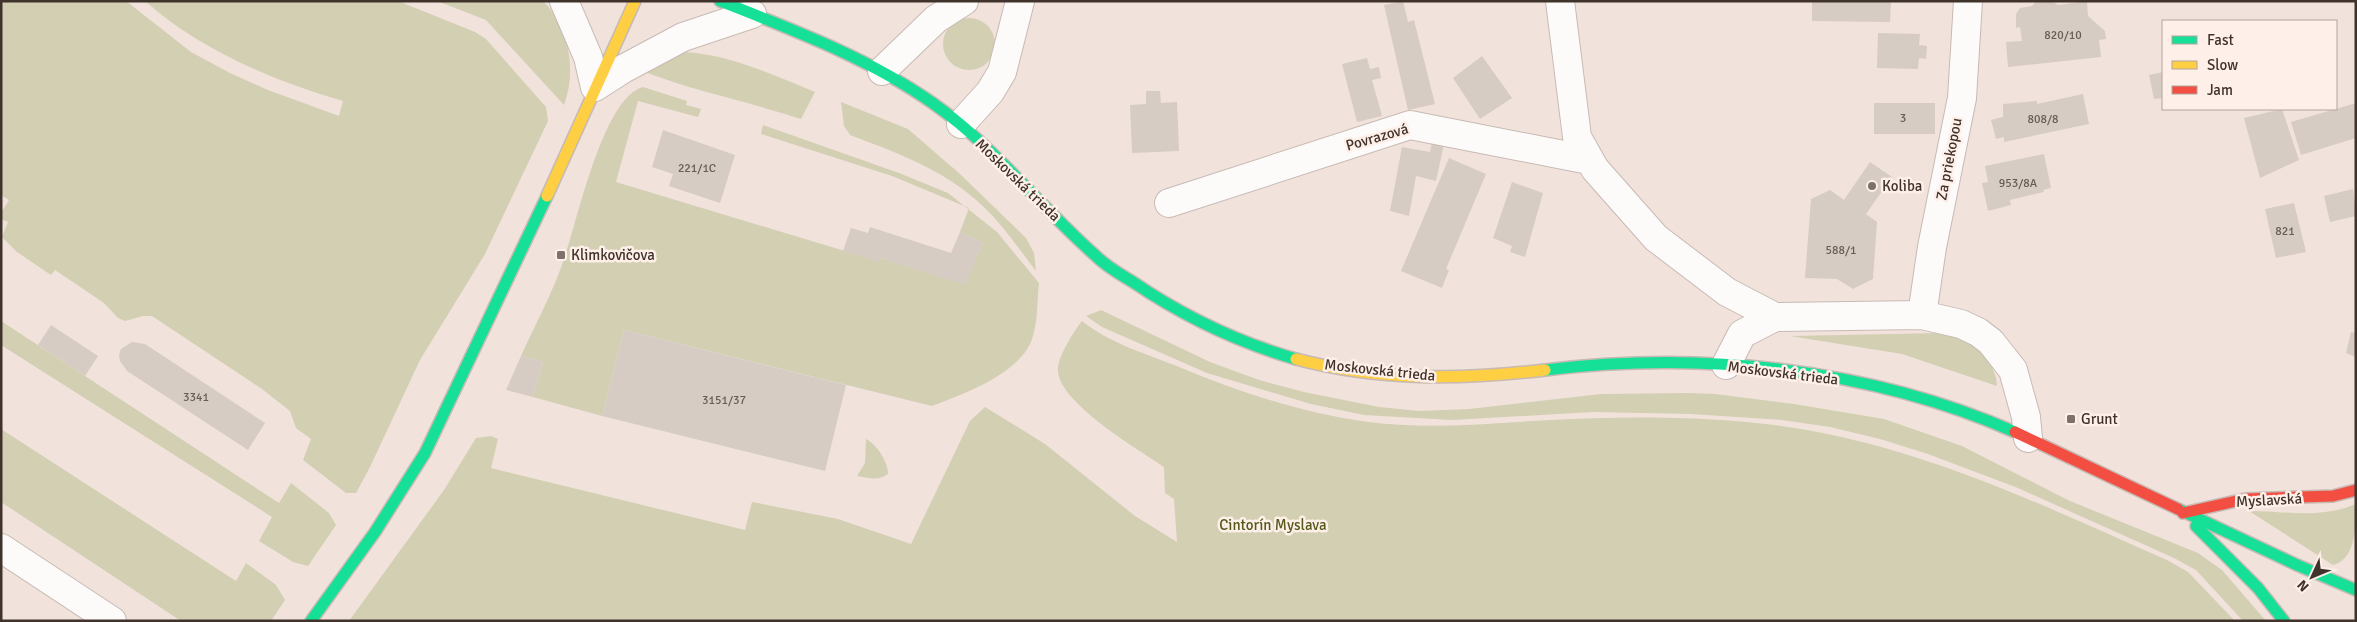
<svg xmlns="http://www.w3.org/2000/svg" width="2357" height="622" font-family="Signika,sans-serif">
  <rect width="100%" height="100%" fill="#f2e2dc"/>
  <!-- green -->
  <g fill="#d2cfb2">
    <path d="M1,1H126L191,52L230,73L268,90L339,116L343,101C272,80 200,50 145,1H398L475,32L486,39L546,107L548,121L485,254L420,360L370,467L356,493H346L303,460L311,439L296,428L290,411L262,389L152,316H143L125,321L118,318L104,303L55,270L51,275L17,252L2,237L8,222L1,219V213L9,200L1,195Z"/>
    <path d="M437,1H543C569,26 577,71 564,105L486,20Z"/>
    <circle cx="969" cy="44" r="26"/>
    <path d="M683,52C730,54 772,75 815,92L801,119C747,101 692,91 640,70Z"/>
    <path d="M643,87L687,101L686,105L701,109L698,117L638,101L616,182L878,261L880,258L965,284L983,243L960,232L969,208L892,176L761,134L763,125L899,173L948,193L997,232L1039,283C1037,300 1038,320 1033,336C1023,373 964,394 932,406L624,330L602,416L533,397L543,362L521,356C535,325 552,294 563,262C577,224 602,98 643,87Z"/>
    <path d="M841,102L908,129L960,174L1026,238L1034,253L1036,271C1021,252 1007,231 990,213C950,172 903,155 850,135L844,126Z"/>
    <polygon points="1101,310 1210,362 1259,380 1304,392 1379,407 1419,411 1469,409 1601,394 1689,393 1715,394 1794,404 1884,419 1962,446 2070,501 2198,553 2222,570 2266,621 2243,621 2196,570 2174,558 2018,488 1928,454 1880,439 1830,427 1782,420 1690,414 1593,412 1452,420 1364,415 1311,404 1207,373 1102,327 1086,316"/>
    <polygon points="1,321 279,503 291,483 329,513 336,525 308,566 293,562 259,541 272,517 1,345"/>
    <path d="M1082,321C1109,343 1147,354 1179,367C1239,392 1305,414 1369,422C1429,430 1490,423 1551,420C1625,416 1715,416 1788,427C1923,447 2044,506 2167,560L2188,572L2235,621H349L444,490L476,438L491,436L498,439L491,468L745,530L752,502L838,519L911,544L970,421L985,407L1045,444L1135,516L1177,542L1174,499L1165,493L1164,467C1138,449 1055,401 1058,368C1059,355 1074,331 1082,321Z"/>
    <path d="M1942,333C1967,338 1996,357 1997,386L1902,354L1790,336Z"/>
    <polygon points="1,429 236,581 246,563 276,585 285,600 271,621 181,621 1,502"/>
    <path d="M866,439C876,444 888,461 888,474C879,481 868,478 857,476L865,463Z"/>
    <path d="M2356,504C2356,523 2357,559 2333,565L2249,511C2286,511 2321,519 2356,504Z"/>
  </g>
  <!-- building -->
  <g fill="#d6ccc4">
    <polygon points="1403,1 1408,22 1414,20 1435,104 1408,110 1384,5"/>
    <polygon points="1812,1 1891,1 1890,22 1812,21"/>
    <polygon points="2036,1 2052,1 2058,5 2087,1 2088,16 2105,31 2106,39 2099,40 2101,57 2008,67 2006,42 2022,41 2020,27 2016,28 2016,14 2020,8 2032,6"/>
    <polygon points="1878,33 1920,34 1919,45 1927,46 1926,59 1919,58 1918,69 1877,68"/>
    <polygon points="1482,56 1512,98 1480,119 1453,78"/>
    <polygon points="1367,58 1370,69 1379,67 1381,78 1372,80 1382,116 1357,122 1342,64"/>
    <polygon points="2163,72 2163,98 2154,99 2149,75"/>
    <polygon points="1146,91 1160,91 1161,103 1177,102 1179,151 1132,153 1130,105 1146,104"/>
    <polygon points="2083,94 2089,124 2004,142 2004,137 1996,139 1991,120 2003,117 2003,104 2037,101 2037,104"/>
    <rect x="1874" y="103" width="61" height="31"/>
    <polygon points="2356,103 2356,138 2301,155 2291,122"/>
    <polygon points="2282,109 2299,160 2260,178 2244,118"/>
    <polygon points="663,130 735,155 720,203 669,186 673,174 652,167"/>
    <polygon points="1432,142 1444,144 1436,181 1416,176 1409,216 1390,211 1402,147 1430,152"/>
    <polygon points="2044,154 2051,188 2043,190 2044,192 2010,200 2011,205 1988,211 1982,183 1988,182 1985,166"/>
    <polygon points="1449,158 1486,174 1446,269 1449,270 1442,288 1401,271"/>
    <polygon points="1870,162 1892,177 1866,214 1877,222 1873,279 1853,289 1837,279 1805,278 1811,199 1830,190 1844,200"/>
    <polygon points="1512,182 1543,193 1525,257 1510,252 1512,246 1493,238"/>
    <polygon points="2353,189 2356,216 2330,222 2324,196"/>
    <polygon points="2294,203 2306,252 2276,258 2265,209"/>
    <polygon points="870,227 951,253 960,232 983,243 965,285 880,258 879,262 843,251 851,228 868,233"/>
    <polygon points="51,325 98,356 85,376 38,345"/>
    <polygon points="624,330 846,385 825,471 602,416"/>
    <polygon points="2351,332 2356,333 2356,357 2346,353"/>
    <polygon points="132,342 145,344 265,423 248,450 127,371 120,361 119,355 121,349"/>
    <polygon points="521,356 543,362 533,397 506,390"/>
  </g>
  <g fill="none" stroke-linecap="round" stroke-linejoin="round">
    <defs>
      <g id="street">
        <polyline points="564,1 588,57 595,87 623,69 683,37 752,14"/>
        <polyline points="1560,1 1577,137 1595,169 1656,238 1727,292 1775,317"/>
        <polyline points="882,71 936,19 964,1"/>
        <polyline points="961,124 990,92 1002,72 1020,1"/>
        <polyline points="1169,203 1410,125 1589,160"/>
        <polyline points="1922,315 1932,247 1962,98 1968,1"/>
        <polyline points="1726,365 1742,334 1775,317 1922,315 1961,324 1978,332 1991,342 2013,370 2026,417 2028,438"/>
        <polyline points="1,548 112,621"/>
      </g>
      <g id="fast">
        <path d="M720,1C793,30 869,58 934,104C995,147 1040,207 1096,256C1107,267 1120,274 1133,282C1183,316 1237,342 1296,359"/>
        <path d="M1545,370C1703,351 1869,368 2015,432"/>
        <polyline points="2178,509 2297,565 2356,590"/>
        <polyline points="2196,526 2258,588 2284,621"/>
        <polyline points="311,621 375,532 425,453 547,196"/>
      </g>
      <g id="slow">
        <polyline points="547,196 635,1"/>
        <path d="M1296,359C1379,381 1460,380 1545,370"/>
      </g>
      <g id="jam">
        <polyline points="2015,432 2178,509"/>
        <polyline points="2183,513 2245,499 2333,496 2356,490"/>
      </g>
    </defs>
    <!-- street casing -->
    <use href="#street" stroke="#c7bab4" stroke-width="30"/>
    <!-- fast casing -->
    <use href="#fast" stroke="#c7bab4" stroke-width="14"/>
    <!-- slow casing -->
    <use href="#slow" stroke="#c7bab4" stroke-width="14"/>
    <!-- jam casing -->
    <use href="#jam" stroke="#c7bab4" stroke-width="14"/>
    <!-- street -->
    <use href="#street" stroke="#fdfbfa" stroke-width="28"/>
    <!-- fast -->
    <use href="#fast" stroke="#16e098" stroke-width="11"/>
    <!-- slow -->
    <use href="#slow" stroke="#ffcf43" stroke-width="11"/>
    <!-- jam -->
    <use href="#jam" stroke="#f24e42" stroke-width="11"/>
  </g>
  <!-- markers -->
  <g fill="#7e706a" stroke="#fef0e9" stroke-width="2">
    <circle cx="1872" cy="186" r="5"/>
    <rect x="556" y="250" width="10" height="10" rx="2.5"/>
    <rect x="2066" y="414" width="10" height="10" rx="2.5"/>
  </g>
  <g text-anchor="middle" dominant-baseline="central" stroke-width="5" stroke-linejoin="round" paint-order="stroke">
    <!-- number labels -->
    <g font-size="12" fill="#685c54">
      <text x="2063" y="35">820/10</text>
      <text x="1903" y="118">3</text>
      <text x="2043" y="119">808/8</text>
      <text x="697" y="168">221/1C</text>
      <text x="2018" y="183">953/8A</text>
      <text x="2285" y="231">821</text>
      <text x="1841" y="250">588/1</text>
      <text x="196" y="397">3341</text>
      <text x="724" y="400">3151/37</text>
    </g>
    <!-- street labels -->
    <g font-size="15" fill="#40332c" stroke="#fef0e9">
      <text transform="translate(1377 137) rotate(-16)">Povrazová</text>
      <text transform="translate(1949 159) rotate(-79)">Za priekopou</text>
      <text transform="translate(1018 180) rotate(44)">Moskovská trieda</text>
      <text transform="translate(1380 370) rotate(6)">Moskovská trieda</text>
      <text transform="translate(1783 373) rotate(7)">Moskovská trieda</text>
      <text transform="translate(2269 500) rotate(-3)">Myslavská</text>
    </g>
    <!-- poi labels -->
    <g font-size="15" fill="#40332c" stroke="#fef0e9" text-anchor="start">
      <text x="1882" y="186">Koliba</text>
      <text x="571" y="255">Klimkovičova</text>
      <text x="2081" y="419">Grunt</text>
    </g>
    <!-- park labels -->
    <g font-size="15" fill="#53591b" stroke="#fef0e9">
      <text x="1273" y="525">Cintorín Myslava</text>
    </g>
  </g>
  <!-- border -->
  <rect width="2357" height="622" fill="none" stroke="#40332c" stroke-width="5"/>
  <!-- legend -->
  <rect x="2162" y="20" width="175" height="90" fill="#fef0e9" stroke="#b2a49d"/>
  <rect x="2172" y="36" width="25" height="8" fill="#16e098" stroke="#b2a49d"/>
  <text x="2207" y="45" font-size="15" fill="#40332c">Fast</text>
  <rect x="2172" y="61" width="25" height="8" fill="#ffcf43" stroke="#b2a49d"/>
  <text x="2207" y="70" font-size="15" fill="#40332c">Slow</text>
  <rect x="2172" y="86" width="25" height="8" fill="#f24e42" stroke="#b2a49d"/>
  <text x="2207" y="95" font-size="15" fill="#40332c">Jam</text>
  <!-- north arrow -->
  <g transform="translate(2312 577) rotate(226)" stroke="#fef0e9" stroke-width="4" paint-order="stroke">
  <path d="M0-4L9 19L0 12L-9 19Z" fill="#40332c"/>
  <text y="-8" font-size="14" font-weight="bold" text-anchor="middle" fill="#40332c">N</text>
  </g>
</svg>
